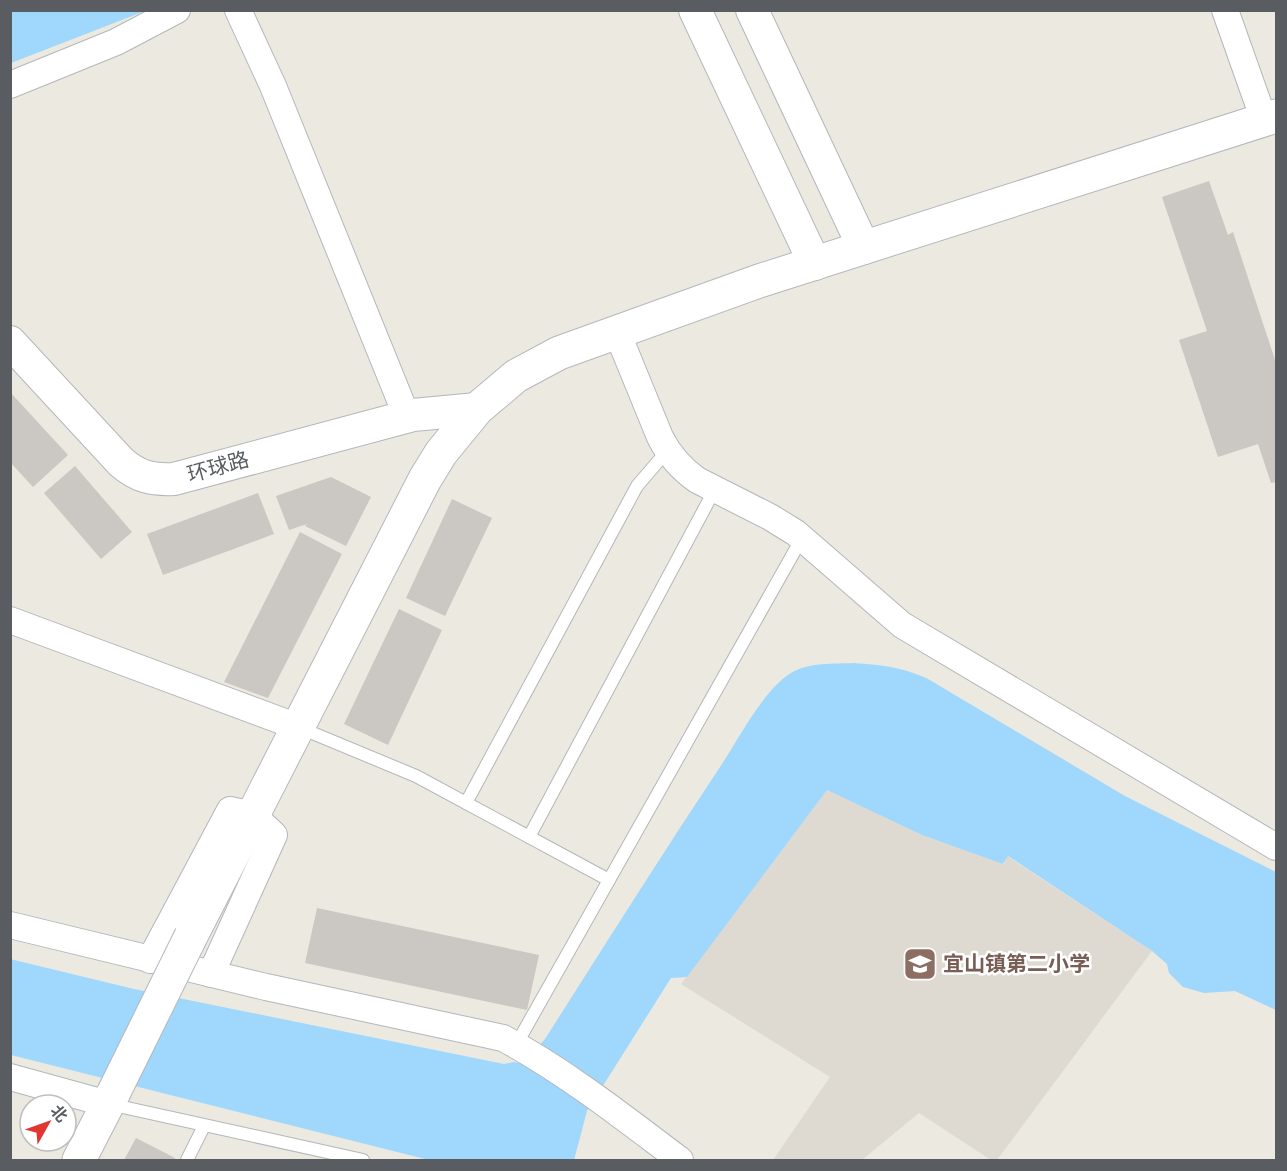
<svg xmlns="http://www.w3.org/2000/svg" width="1287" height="1171" font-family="Karla,'Noto Sans SC',sans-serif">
  <rect width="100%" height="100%" fill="#ece9e0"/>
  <!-- education -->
  <polygon fill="#dedad1" points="827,790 922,835 1004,864 1007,856 1152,951 997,1160 991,1160 919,1113 862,1160 773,1160 830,1077 681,984"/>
  <!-- water -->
  <g fill="#a0d7fc">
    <polygon points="11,10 145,10 145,11 11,63"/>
    <path d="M854,663C882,665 902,667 928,679L1125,796L1276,872V1010L1235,991L1204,993L1183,987L1169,973L1167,964L1152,951L1008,856L1003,864L922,835L827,790L687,977L671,978L587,1111L574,1160H429L11,1055L10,959L134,989L504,1064L514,1062L523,1064L545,1039C603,948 660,857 720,767C738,740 764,689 791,673C809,662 834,664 854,663Z"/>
  </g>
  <!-- building -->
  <g fill="#cbc7c2">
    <polygon points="1209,181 1228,235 1233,232 1276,363 1276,482 1271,483 1258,444 1218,457 1179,340 1207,331 1162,197"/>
    <polygon points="10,392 68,455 33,487 10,462"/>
    <polygon points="75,466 132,532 101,559 44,493"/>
    <polygon points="331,477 371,497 346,546 305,526 307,524 289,530 276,496"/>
    <polygon points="258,493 274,534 163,575 147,534"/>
    <polygon points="452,499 492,518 445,616 406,598"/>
    <polygon points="300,532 342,554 268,698 224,682"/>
    <polygon points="399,609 442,630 388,745 344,724"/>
    <polygon points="317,908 539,955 527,1010 305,963"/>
    <polygon points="136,1138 175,1158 174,1160 124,1160"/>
  </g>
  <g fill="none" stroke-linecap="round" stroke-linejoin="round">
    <defs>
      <g id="service">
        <polyline points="298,727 416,776 609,880"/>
        <polyline points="466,803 637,486 667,451"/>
        <polyline points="529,837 715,489"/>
        <polyline points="516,1045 802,538"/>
        <polyline points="109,1104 363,1160"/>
        <polyline points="187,1160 204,1126"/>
      </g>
      <g id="minor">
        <polyline points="238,10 273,86 407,417"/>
        <polyline points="1225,10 1264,120"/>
        <polyline points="10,85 116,42 177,10"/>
        <path d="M617,332L660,437C669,455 680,468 697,480L770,517L796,533L902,625L1276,847"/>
        <polyline points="10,620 298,727"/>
        <path d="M10,925L266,987L503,1038C566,1072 623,1117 680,1160"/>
        <polyline points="150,960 230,810 253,815 274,835 211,974"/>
        <polyline points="10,1077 108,1104"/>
      </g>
      <g id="tertiary">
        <polyline points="695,10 815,264"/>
        <polyline points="752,10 864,248"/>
        <path d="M10,342L121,462C138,477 152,480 174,479L413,415L477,409"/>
      </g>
      <g id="secondary">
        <polyline points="191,936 425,479 441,453 477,409 516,376 559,353 759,281 1276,116"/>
        <polyline points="79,1160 114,1092"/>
      </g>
    </defs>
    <!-- service casing -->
    <use href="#service" stroke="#b3b7bb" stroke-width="14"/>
    <!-- minor casing -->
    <use href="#minor" stroke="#b3b7bb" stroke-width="28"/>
    <!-- tertiary casing -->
    <use href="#tertiary" stroke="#b3b7bb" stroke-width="34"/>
    <!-- secondary casing -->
    <use href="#secondary" stroke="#b4b8bd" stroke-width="35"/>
    <!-- service -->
    <use href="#service" stroke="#fff" stroke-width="12"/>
    <!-- minor -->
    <use href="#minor" stroke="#fff" stroke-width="26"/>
    <!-- tertiary -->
    <use href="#tertiary" stroke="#fff" stroke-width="32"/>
    <!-- secondary -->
    <use href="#secondary" stroke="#fff" stroke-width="33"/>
    <defs>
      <polyline id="secondary-bridge" points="114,1092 191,936"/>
    </defs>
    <!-- secondary-bridge casing -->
    <use href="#secondary-bridge" stroke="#b4b8bd" stroke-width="35" stroke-linecap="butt"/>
    <!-- secondary-bridge -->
    <use href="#secondary-bridge" stroke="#fff" stroke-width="33"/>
  </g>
  <!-- icons -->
  <defs>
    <symbol id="school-square" viewBox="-11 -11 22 22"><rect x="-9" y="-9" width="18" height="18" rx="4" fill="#8d6e63" stroke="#fff"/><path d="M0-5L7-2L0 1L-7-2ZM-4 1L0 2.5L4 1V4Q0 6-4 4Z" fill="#fff"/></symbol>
  </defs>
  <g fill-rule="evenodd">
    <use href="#school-square" x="901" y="945" width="38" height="38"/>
  </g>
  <g text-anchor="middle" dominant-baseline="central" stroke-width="5" stroke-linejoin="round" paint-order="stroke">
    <!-- street labels -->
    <g font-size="21" fill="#595d61" stroke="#fff">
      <text transform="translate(218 467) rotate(-15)">环球路</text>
    </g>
    <!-- education labels -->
    <g font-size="21" font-weight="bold" fill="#785e54" stroke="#fff" text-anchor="start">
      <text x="943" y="964">宜山镇第二小学</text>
    </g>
  </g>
  <!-- border -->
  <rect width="1287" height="1171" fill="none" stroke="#595d61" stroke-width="24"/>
  <!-- north arrow -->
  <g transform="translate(48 1123) rotate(50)"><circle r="28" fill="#ffffff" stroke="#bdbec0" stroke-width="1.5"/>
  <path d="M0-4.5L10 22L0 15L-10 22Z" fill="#e23730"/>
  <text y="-9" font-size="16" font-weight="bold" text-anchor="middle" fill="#595d61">北</text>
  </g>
</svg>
